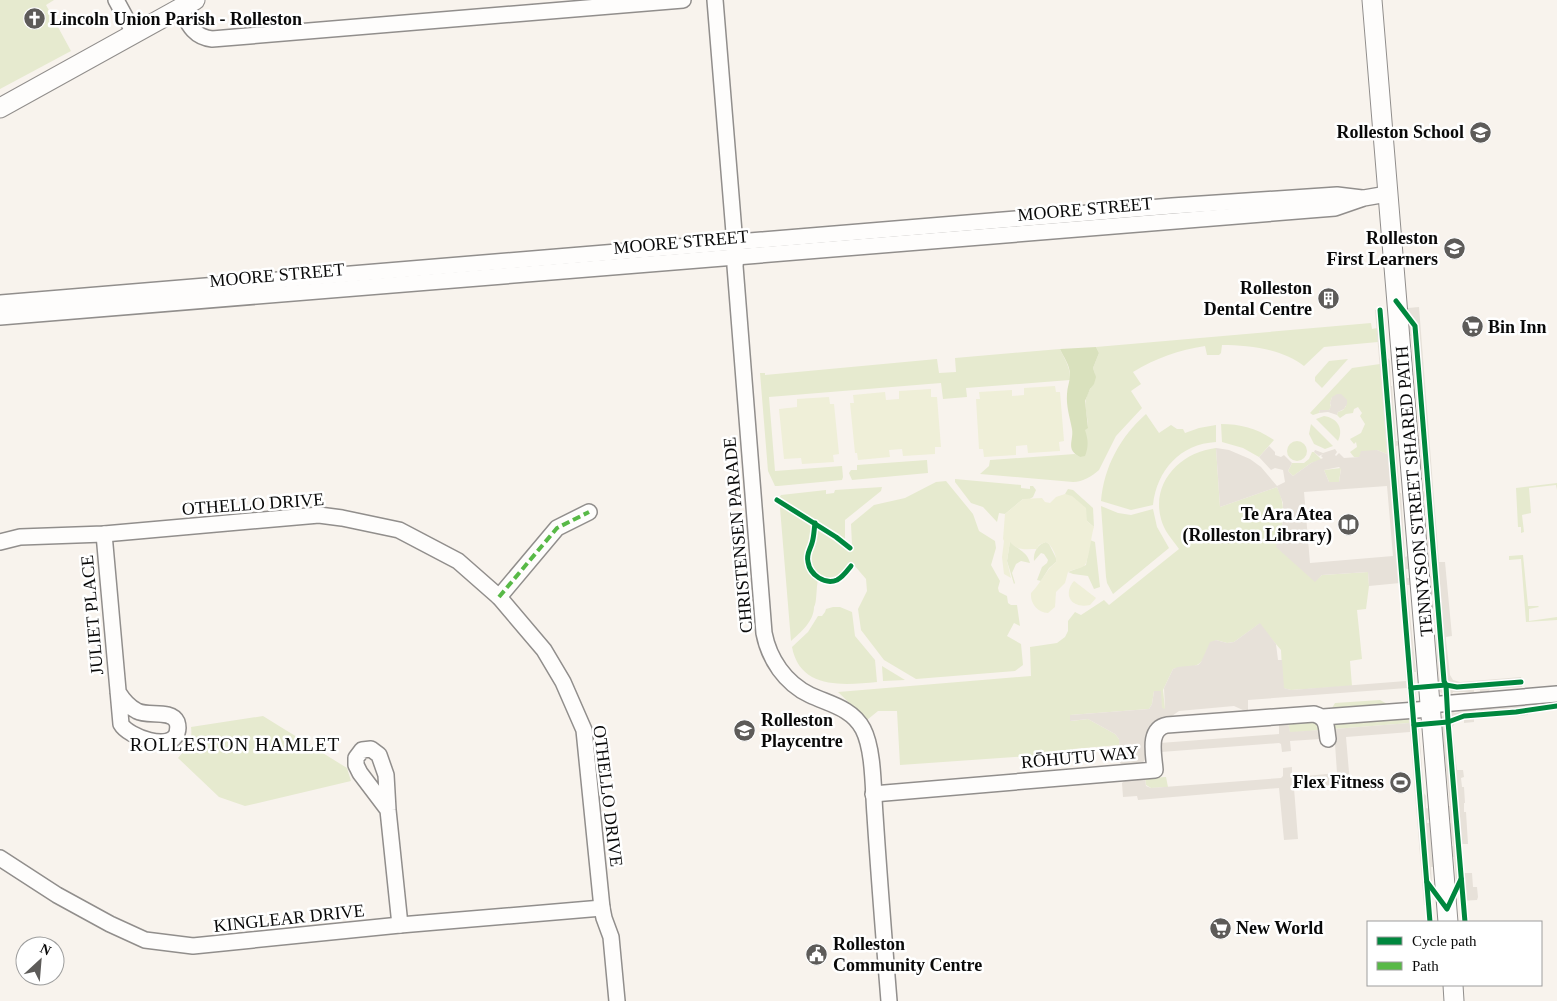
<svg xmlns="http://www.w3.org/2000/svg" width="1557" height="1001" font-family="'Times New Roman',serif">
  <rect width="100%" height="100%" fill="#f8f3ed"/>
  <!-- green -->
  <g fill="#e6eacf">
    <polygon points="0,0 54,0 46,5 71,51 0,89"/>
    <path d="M1371,323L1372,329L1377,328L1378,342L1324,347L1304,366C1282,349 1249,345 1222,345L1221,353L1219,355H1207L1205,346C1179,350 1156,358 1133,372L1141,384L1131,391L1142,408L1116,436L1099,470C1092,476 1083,482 1073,482L980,474L989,466L990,460L1075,454L1080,457L1086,435L1084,430L1088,427C1088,418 1084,407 1086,399C1089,386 1099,383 1093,368L1099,353L1096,347Z"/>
    <path d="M1060,349C1065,360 1071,368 1070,380L966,388L967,397L943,399L941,383L769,397L775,471L842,466L843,477L842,480L778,486H775L768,471L760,373H765V375L937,359L939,373L956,372L955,358Z"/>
    <polygon points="1348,359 1322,388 1315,381 1315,377 1329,361"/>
    <polygon points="1380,364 1387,454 1377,450 1359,457 1354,457 1350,452 1357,447 1356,442 1354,444 1350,439 1361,433 1365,424 1360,416 1362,413 1358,407 1354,409 1353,413 1346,414 1340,418 1337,415 1338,412 1343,410 1346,406 1332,397 1330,403 1331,407 1329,410 1320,410 1319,413 1313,415 1310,413 1352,368"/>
    <path d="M1146,414L1159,433L1171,425L1177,429H1183L1185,433L1199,428L1216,425V442C1180,444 1157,470 1153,505L1131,510L1101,501C1104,467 1120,437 1146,414Z"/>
    <path d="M1324,416C1337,418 1344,428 1338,441L1316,419Z"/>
    <path d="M1221,424C1241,424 1258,429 1274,440L1259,457L1243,448L1222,442Z"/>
    <polygon points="1311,424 1333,446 1325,449 1314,444 1309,434"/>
    <circle cx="1297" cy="451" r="10"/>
    <path d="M1216,448L1220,507L1277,487C1287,505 1283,527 1277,547L1315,581L1322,575L1368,572L1369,586L1366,609L1357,610L1362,659L1350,661L1352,686L1291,690L1283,688L1281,650L1259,624L1234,642L1227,643L1216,640C1203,649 1208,656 1200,663C1194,669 1180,666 1173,669L1163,690L1165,709H1162L1154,691L1152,704L1149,709L1070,715L1071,721L1088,719L1115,734L1119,739V745L1073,749V753L900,765L897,711H878L867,720L838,692L1031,676L1030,647L1057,643L1065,637L1068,631V621L1075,612L1081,615L1104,600L1109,605L1179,549C1172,539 1164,531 1161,519C1151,482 1181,452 1216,448Z"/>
    <polygon points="1312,452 1314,452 1322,460 1311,463 1293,476 1288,471 1292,463 1304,463 1309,459"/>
    <polygon points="927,460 928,473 852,480 849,473 851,470 857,470 857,465"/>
    <polygon points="1341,468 1339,482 1329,482 1324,470"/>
    <polygon points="955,479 1021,485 1021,488 1030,489 1030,486 1033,486 1036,490 1033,497 1028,500 1023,499 1005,514 999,513 997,522 983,507 971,503 955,482"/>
    <path d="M946,481L973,514L979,531L995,541L996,548L991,565L1000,581L998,588L999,592L1007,596L1008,603L1011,605H1017L1020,626L1014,623L1007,636L1021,644L1023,665L1015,671L916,679L884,660L861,630L858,609L867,591L866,579L854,565C842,579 838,586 818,580C816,588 817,603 814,607C814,621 801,632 791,641L780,508L782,506L790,511L792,507L779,498L781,495L826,490V494L834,493L835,490L882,487L881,491L845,520V541L852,545L851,524L874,505L905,498L936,482Z"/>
    <polygon points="1557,483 1557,490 1556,485 1529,488 1531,513 1522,515 1524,532 1521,533 1521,527 1518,527 1516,488"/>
    <polygon points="1068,489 1073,490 1093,508 1094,527 1087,521 1065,494"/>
    <polygon points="1101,506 1118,513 1131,515 1153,509 1157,527 1169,548 1113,594 1107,583 1106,577"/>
    <polygon points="1090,540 1095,542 1100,587 1094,589 1088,576 1073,574 1068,572 1086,565"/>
    <path d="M1010,541C1017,550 1027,551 1030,563L1021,561L1016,564L1012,573L1015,583L1014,584L1007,561Z"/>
    <path d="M1046,542L1049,544L1056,558V562L1049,568L1041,581L1037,580L1042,567L1047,563L1048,560L1044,554L1041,553L1034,561C1033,552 1038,544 1046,542Z"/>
    <polygon points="1523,555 1528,606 1538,606 1539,607 1529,609 1529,621 1557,617 1557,620 1526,622 1521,559 1509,560 1509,556"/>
    <path d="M833,607H840L852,612L855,636L875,660L877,682C844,685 800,690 792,647L808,632L818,616H822L825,612L826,609Z"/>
    <polygon points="882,666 905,680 883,681"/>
    <polygon points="1380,700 1391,706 1333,711 1332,708 1335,703"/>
    <polygon points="1409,714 1410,723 1334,729 1335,723"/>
    <path d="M263,716L347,768L351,781L245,806L219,797L178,758C187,747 193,742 191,727Z"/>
    <polygon points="1312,721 1319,725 1320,730 1290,733 1288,723"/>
    <polygon points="1166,777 1168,787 1151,788 1146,785 1145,778"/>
  </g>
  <!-- forest -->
  <path fill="#d9e1bd" d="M1096,347L1099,353L1093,368L1096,377L1094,384L1090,389L1085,401L1088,428L1085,430C1088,439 1089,446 1085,456L1080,457C1065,449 1074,441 1072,429C1070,418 1066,406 1067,394C1067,388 1070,381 1070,375C1070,365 1064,358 1060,349Z"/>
  <!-- pitch -->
  <g fill="#efefd8">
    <polygon points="1055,386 1056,392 1060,392 1064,441 1059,442 1060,451 1028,453 1027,445 1016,446 1016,455 984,457 983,449 979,449 976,399 980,399 979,392 1012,390 1012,396 1024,395 1024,388"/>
    <polygon points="931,389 931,397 937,397 941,447 935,447 935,454 903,456 902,449 889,450 890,457 858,460 857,453 855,453 850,403 854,403 853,395 885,392 886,400 899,399 899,391"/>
    <polygon points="829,397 830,404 834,404 839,454 833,455 834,462 802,464 801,458 784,459 779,409 797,407 797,399"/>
    <path d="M1065,494L1072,496L1086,508L1087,521L1094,527C1091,535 1089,563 1084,566C1080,569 1073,569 1068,572L1065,583L1056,592L1055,607L1048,613C1037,612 1030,603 1031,593C1041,583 1045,571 1056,562C1057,556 1052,545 1046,542L1039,545L1037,549C1025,549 1018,551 1010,542L1007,561L1011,578L1004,574L1002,557L1004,541L1003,539L1005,514L1023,499L1042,498L1045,502L1050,503L1056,497Z"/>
    <path d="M1074,581L1096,598L1090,605C1072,609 1062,595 1074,581Z"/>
  </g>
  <!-- plaza -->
  <g fill="#e7e1d9" fill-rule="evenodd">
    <polygon points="1419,307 1439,562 1445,562 1452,636 1446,637 1446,640 1450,675 1453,680 1460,682 1521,677 1522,687 1490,689 1489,691 1480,692 1480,690 1474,690 1474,692 1453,692 1452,694 1447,695 1443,694 1437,690 1435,681 1439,681 1437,655 1433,595 1430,590 1432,590 1431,583 1427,583 1426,577 1431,576 1425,498 1422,491 1424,491 1422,469 1417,469 1416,460 1421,459 1420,444 1415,444 1415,440 1420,439 1411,336 1409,336 1408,308"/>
    <path d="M1375,310H1382L1385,320L1388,358L1390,361L1391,386H1392L1396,441H1400L1401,445L1396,446L1400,493H1401L1405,557L1410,555L1411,569H1406L1407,578H1412V585H1407L1416,672H1414L1415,684H1420L1421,691L1416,692L1417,710L1418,720H1423L1424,728L1419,729L1421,753L1424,793L1426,796V808L1431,809V819L1427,820V823H1432L1435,867H1431L1432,884H1434L1432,892V905H1424L1410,732L1346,737L1350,784L1294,788L1298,839L1284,840L1279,788L1138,800L1137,796L1123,797L1122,783L1125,780L1145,778L1146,786L1151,788L1281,778L1283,776V768L1292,767V775L1295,777L1337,773L1334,729L1409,723L1407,688L1248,700V710L1245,711L1234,706L1179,711L1169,718L1158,720L1150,726L1145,738L1146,758L1142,764L1125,766L1120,763L1119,739L1115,734L1088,719L1070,721V715L1149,709L1152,704L1154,691H1161L1162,708L1165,709L1164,688L1173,669L1178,667L1198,665L1201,662L1210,642L1216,640L1227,643L1234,642L1260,623L1276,644L1278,660H1282L1284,688L1291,690L1406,681L1400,583L1369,586L1368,572L1322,575L1315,582L1276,547L1283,521V503L1277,487L1220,507L1216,448L1229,450L1250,459L1261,467L1277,486L1285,482L1283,470L1275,468L1271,470L1259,457L1269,446L1275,452V455L1281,457L1284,455L1292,463L1288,471L1293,476L1311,463L1323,458L1321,456L1323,454L1319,456L1314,452L1315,450L1323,453L1335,449L1337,452L1335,455L1336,456L1339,453L1344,458L1359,457L1361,451L1377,450L1387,454ZM1339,467L1341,469L1339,482H1329L1324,470ZM1387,486L1393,556L1310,563L1304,492Z"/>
    <polygon points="1341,394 1347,400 1347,404 1344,409 1338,412 1337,415 1328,412 1319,413 1320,410 1329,410 1331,406 1330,403 1332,397 1337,394"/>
    <polygon points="1527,706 1528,715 1474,719 1474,722 1464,723 1464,720 1460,721 1454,724 1451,731 1451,734 1453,734 1457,770 1463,770 1464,777 1461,778 1462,787 1464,787 1465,803 1464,803 1464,812 1466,812 1468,844 1462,844 1464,873 1472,873 1473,887 1477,887 1478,897 1477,900 1461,901 1459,891 1454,883 1456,882 1454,857 1449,857 1448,846 1453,846 1452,839 1448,839 1446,824 1451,823 1450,818 1446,818 1445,806 1450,806 1441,718 1446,712 1452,711 1455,713 1476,709 1476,711 1481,710 1481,708 1491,708 1492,709"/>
    <polygon points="1288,723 1290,732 1320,730 1320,739 1290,741 1291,751 1282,752 1281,744 1279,743 1161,752 1160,743 1279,734 1279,724"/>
  </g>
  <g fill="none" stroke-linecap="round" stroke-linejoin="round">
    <defs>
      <g id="minor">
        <polyline points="116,0 134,33"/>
        <path d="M715,0L736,257L735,266L764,633C769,659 785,683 810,695C829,704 852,708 863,729C874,750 873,791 875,815C879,877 884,939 889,1001"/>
        <path d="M180,8C188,23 193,37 212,39L683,0"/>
        <polyline points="0,303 1172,206 1337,195 1362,198"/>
        <polyline points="0,317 1335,208 1364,198 1387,194"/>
        <path d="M104,534L121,724C128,737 171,752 177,733C178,730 178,725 177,722C171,709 148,717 137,711C129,707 123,700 118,692"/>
        <polyline points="0,542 20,537 104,534 319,515 342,518 399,530 458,561 499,597 544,650 563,682 584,730 602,908 604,918 611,937 617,1001"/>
        <polyline points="499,597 557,528 589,512"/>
        <polyline points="1429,705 1557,694"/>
        <polyline points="1323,717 1430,709"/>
        <path d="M873,794L1155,770C1154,755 1147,729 1167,725L1314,714C1328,718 1326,727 1328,739"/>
        <polyline points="388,810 360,773 356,765 356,758 362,750 371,749 379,755 386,775 388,810 400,925"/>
        <polyline points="0,858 57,895 110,924 145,940 193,946 400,925 602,908"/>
      </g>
      <g id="tertiary">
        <polyline points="1372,0 1448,922"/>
        <polyline points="0,108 195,0"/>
        <polyline points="1453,985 1454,1001"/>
      </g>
    </defs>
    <!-- minor casing -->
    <use href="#minor" stroke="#918e8c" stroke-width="18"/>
    <!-- tertiary casing -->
    <use href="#tertiary" stroke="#918e8c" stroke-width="21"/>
    <!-- minor -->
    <use href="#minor" stroke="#fefdfc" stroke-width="15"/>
    <!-- tertiary -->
    <use href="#tertiary" stroke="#fefdfc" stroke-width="19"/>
    <!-- quiet -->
    <polyline stroke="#58b947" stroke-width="4" stroke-dasharray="8 4" stroke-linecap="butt" points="499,597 557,528 589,512"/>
    <defs>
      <g id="cycleway">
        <polyline points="1396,301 1415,326 1444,681 1446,685 1457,687 1521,682"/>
        <polyline points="1380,310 1430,922"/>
        <polyline points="777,500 836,537 850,548"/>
        <path d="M815,523C814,530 814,537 812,543C810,550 806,554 808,562C810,575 825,585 837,580C843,577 847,571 851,566"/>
        <polyline points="1411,688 1446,685 1448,722 1465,922"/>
        <polyline points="1414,725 1448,722 1464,716 1516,712 1557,706"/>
        <polyline points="1427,882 1447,909 1461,879"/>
      </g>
    </defs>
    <!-- cycleway casing -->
    <use href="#cycleway" stroke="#fff" stroke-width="8"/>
    <!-- cycleway -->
    <use href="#cycleway" stroke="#00873e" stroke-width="5"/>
  </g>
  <!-- icons -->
  <defs>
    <symbol id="church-disc" viewBox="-11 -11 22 22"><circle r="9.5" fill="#5d5b59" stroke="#fff"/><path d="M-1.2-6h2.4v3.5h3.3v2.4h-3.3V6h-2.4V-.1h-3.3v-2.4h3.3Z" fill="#fff"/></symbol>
    <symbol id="school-disc" viewBox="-11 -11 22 22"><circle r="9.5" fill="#5d5b59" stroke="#fff"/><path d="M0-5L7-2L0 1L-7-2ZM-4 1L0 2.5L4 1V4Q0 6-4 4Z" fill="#fff"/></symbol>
    <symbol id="building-disc" viewBox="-11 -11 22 22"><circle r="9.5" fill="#5d5b59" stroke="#fff"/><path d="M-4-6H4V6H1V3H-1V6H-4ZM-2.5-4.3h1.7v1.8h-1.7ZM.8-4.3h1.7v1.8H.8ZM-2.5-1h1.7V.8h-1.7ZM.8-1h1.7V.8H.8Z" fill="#fff"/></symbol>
    <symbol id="supermarket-disc" viewBox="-11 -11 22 22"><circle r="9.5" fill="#5d5b59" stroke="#fff"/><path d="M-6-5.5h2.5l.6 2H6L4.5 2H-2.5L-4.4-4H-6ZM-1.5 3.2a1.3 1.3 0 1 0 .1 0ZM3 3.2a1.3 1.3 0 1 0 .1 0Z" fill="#fff"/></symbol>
    <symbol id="library-disc" viewBox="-11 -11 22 22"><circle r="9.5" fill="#5d5b59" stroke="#fff"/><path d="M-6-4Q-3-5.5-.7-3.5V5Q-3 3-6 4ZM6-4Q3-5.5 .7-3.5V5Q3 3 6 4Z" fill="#fff"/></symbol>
    <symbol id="stadium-disc" viewBox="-11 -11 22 22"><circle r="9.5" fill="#5d5b59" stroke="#fff"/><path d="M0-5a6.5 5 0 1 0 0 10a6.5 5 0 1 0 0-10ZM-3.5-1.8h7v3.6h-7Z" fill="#fff"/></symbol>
    <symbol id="civic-disc" viewBox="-11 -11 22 22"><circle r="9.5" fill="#5d5b59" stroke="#fff"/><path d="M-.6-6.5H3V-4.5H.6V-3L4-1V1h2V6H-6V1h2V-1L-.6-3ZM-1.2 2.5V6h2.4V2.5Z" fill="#fff"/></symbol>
  </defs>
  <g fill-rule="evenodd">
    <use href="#church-disc" x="22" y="6" width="25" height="25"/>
    <use href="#school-disc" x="1468" y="120" width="25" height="25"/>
    <use href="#school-disc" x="1442" y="236" width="25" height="25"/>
    <use href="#building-disc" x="1316" y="286" width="25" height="25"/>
    <use href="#supermarket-disc" x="1460" y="314" width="25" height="25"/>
    <use href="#library-disc" x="1336" y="512" width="25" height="25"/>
    <use href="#school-disc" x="732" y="718" width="25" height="25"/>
    <use href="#stadium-disc" x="1388" y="770" width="25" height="25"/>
    <use href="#supermarket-disc" x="1208" y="916" width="25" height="25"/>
    <use href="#civic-disc" x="804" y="942" width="25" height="25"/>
  </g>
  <g text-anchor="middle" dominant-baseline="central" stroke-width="5" stroke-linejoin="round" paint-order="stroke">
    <!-- poi labels -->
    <g font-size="18" font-weight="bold" fill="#090909" stroke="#fff" text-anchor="start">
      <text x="50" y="19">Lincoln Union Parish - Rolleston</text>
      <text x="1464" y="132" text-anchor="end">Rolleston School</text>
      <text x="1438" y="238" text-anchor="end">Rolleston<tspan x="1438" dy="21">First Learners</tspan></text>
      <text x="1312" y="288" text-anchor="end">Rolleston<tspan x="1312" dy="21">Dental Centre</tspan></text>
      <text x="1488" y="327">Bin Inn</text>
      <text x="1332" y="514" text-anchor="end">Te Ara Atea<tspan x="1332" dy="21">(Rolleston Library)</tspan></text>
      <text x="761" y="720">Rolleston<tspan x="761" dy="21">Playcentre</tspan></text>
      <text x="1384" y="782" text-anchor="end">Flex Fitness</text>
      <text x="1236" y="928">New World</text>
      <text x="833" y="944">Rolleston<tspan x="833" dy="21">Community Centre</tspan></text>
    </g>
    <!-- street labels -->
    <g font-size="18" fill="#090909" stroke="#fff">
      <text transform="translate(1085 209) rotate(-5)">MOORE STREET</text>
      <text transform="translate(681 242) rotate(-5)">MOORE STREET</text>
      <text transform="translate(277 275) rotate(-5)">MOORE STREET</text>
      <text transform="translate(1414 491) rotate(-95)">TENNYSON STREET SHARED PATH</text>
      <text transform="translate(253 504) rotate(-4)">OTHELLO DRIVE</text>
      <text transform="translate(738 535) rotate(-95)">CHRISTENSEN PARADE</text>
      <text transform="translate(92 615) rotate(-95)">JULIET PLACE</text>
      <text transform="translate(1080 757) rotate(-5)">RŌHUTU WAY</text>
      <text transform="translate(608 796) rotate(83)">OTHELLO DRIVE</text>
      <text transform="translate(289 918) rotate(-6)">KINGLEAR DRIVE</text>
    </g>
    <!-- neighbourhood labels -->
    <g font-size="19" letter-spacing="1" fill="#090909" stroke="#fff">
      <text x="235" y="744">ROLLESTON HAMLET</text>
    </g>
  </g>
  <!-- legend -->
  <rect x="1367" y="921" width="175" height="65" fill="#ffffff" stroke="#9d9d9d"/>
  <rect x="1377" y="937" width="25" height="8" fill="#00873e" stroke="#9d9d9d"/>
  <text x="1412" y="946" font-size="15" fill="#090909">Cycle path</text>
  <rect x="1377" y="962" width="25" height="8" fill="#58b947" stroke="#9d9d9d"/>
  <text x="1412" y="971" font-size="15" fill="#090909">Path</text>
  <!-- north arrow -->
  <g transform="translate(40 961) rotate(26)"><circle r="24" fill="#ffffff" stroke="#9d9d9d"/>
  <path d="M0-4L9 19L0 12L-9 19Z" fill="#5d5b59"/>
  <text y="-8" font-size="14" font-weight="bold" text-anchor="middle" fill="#090909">N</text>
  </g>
</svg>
